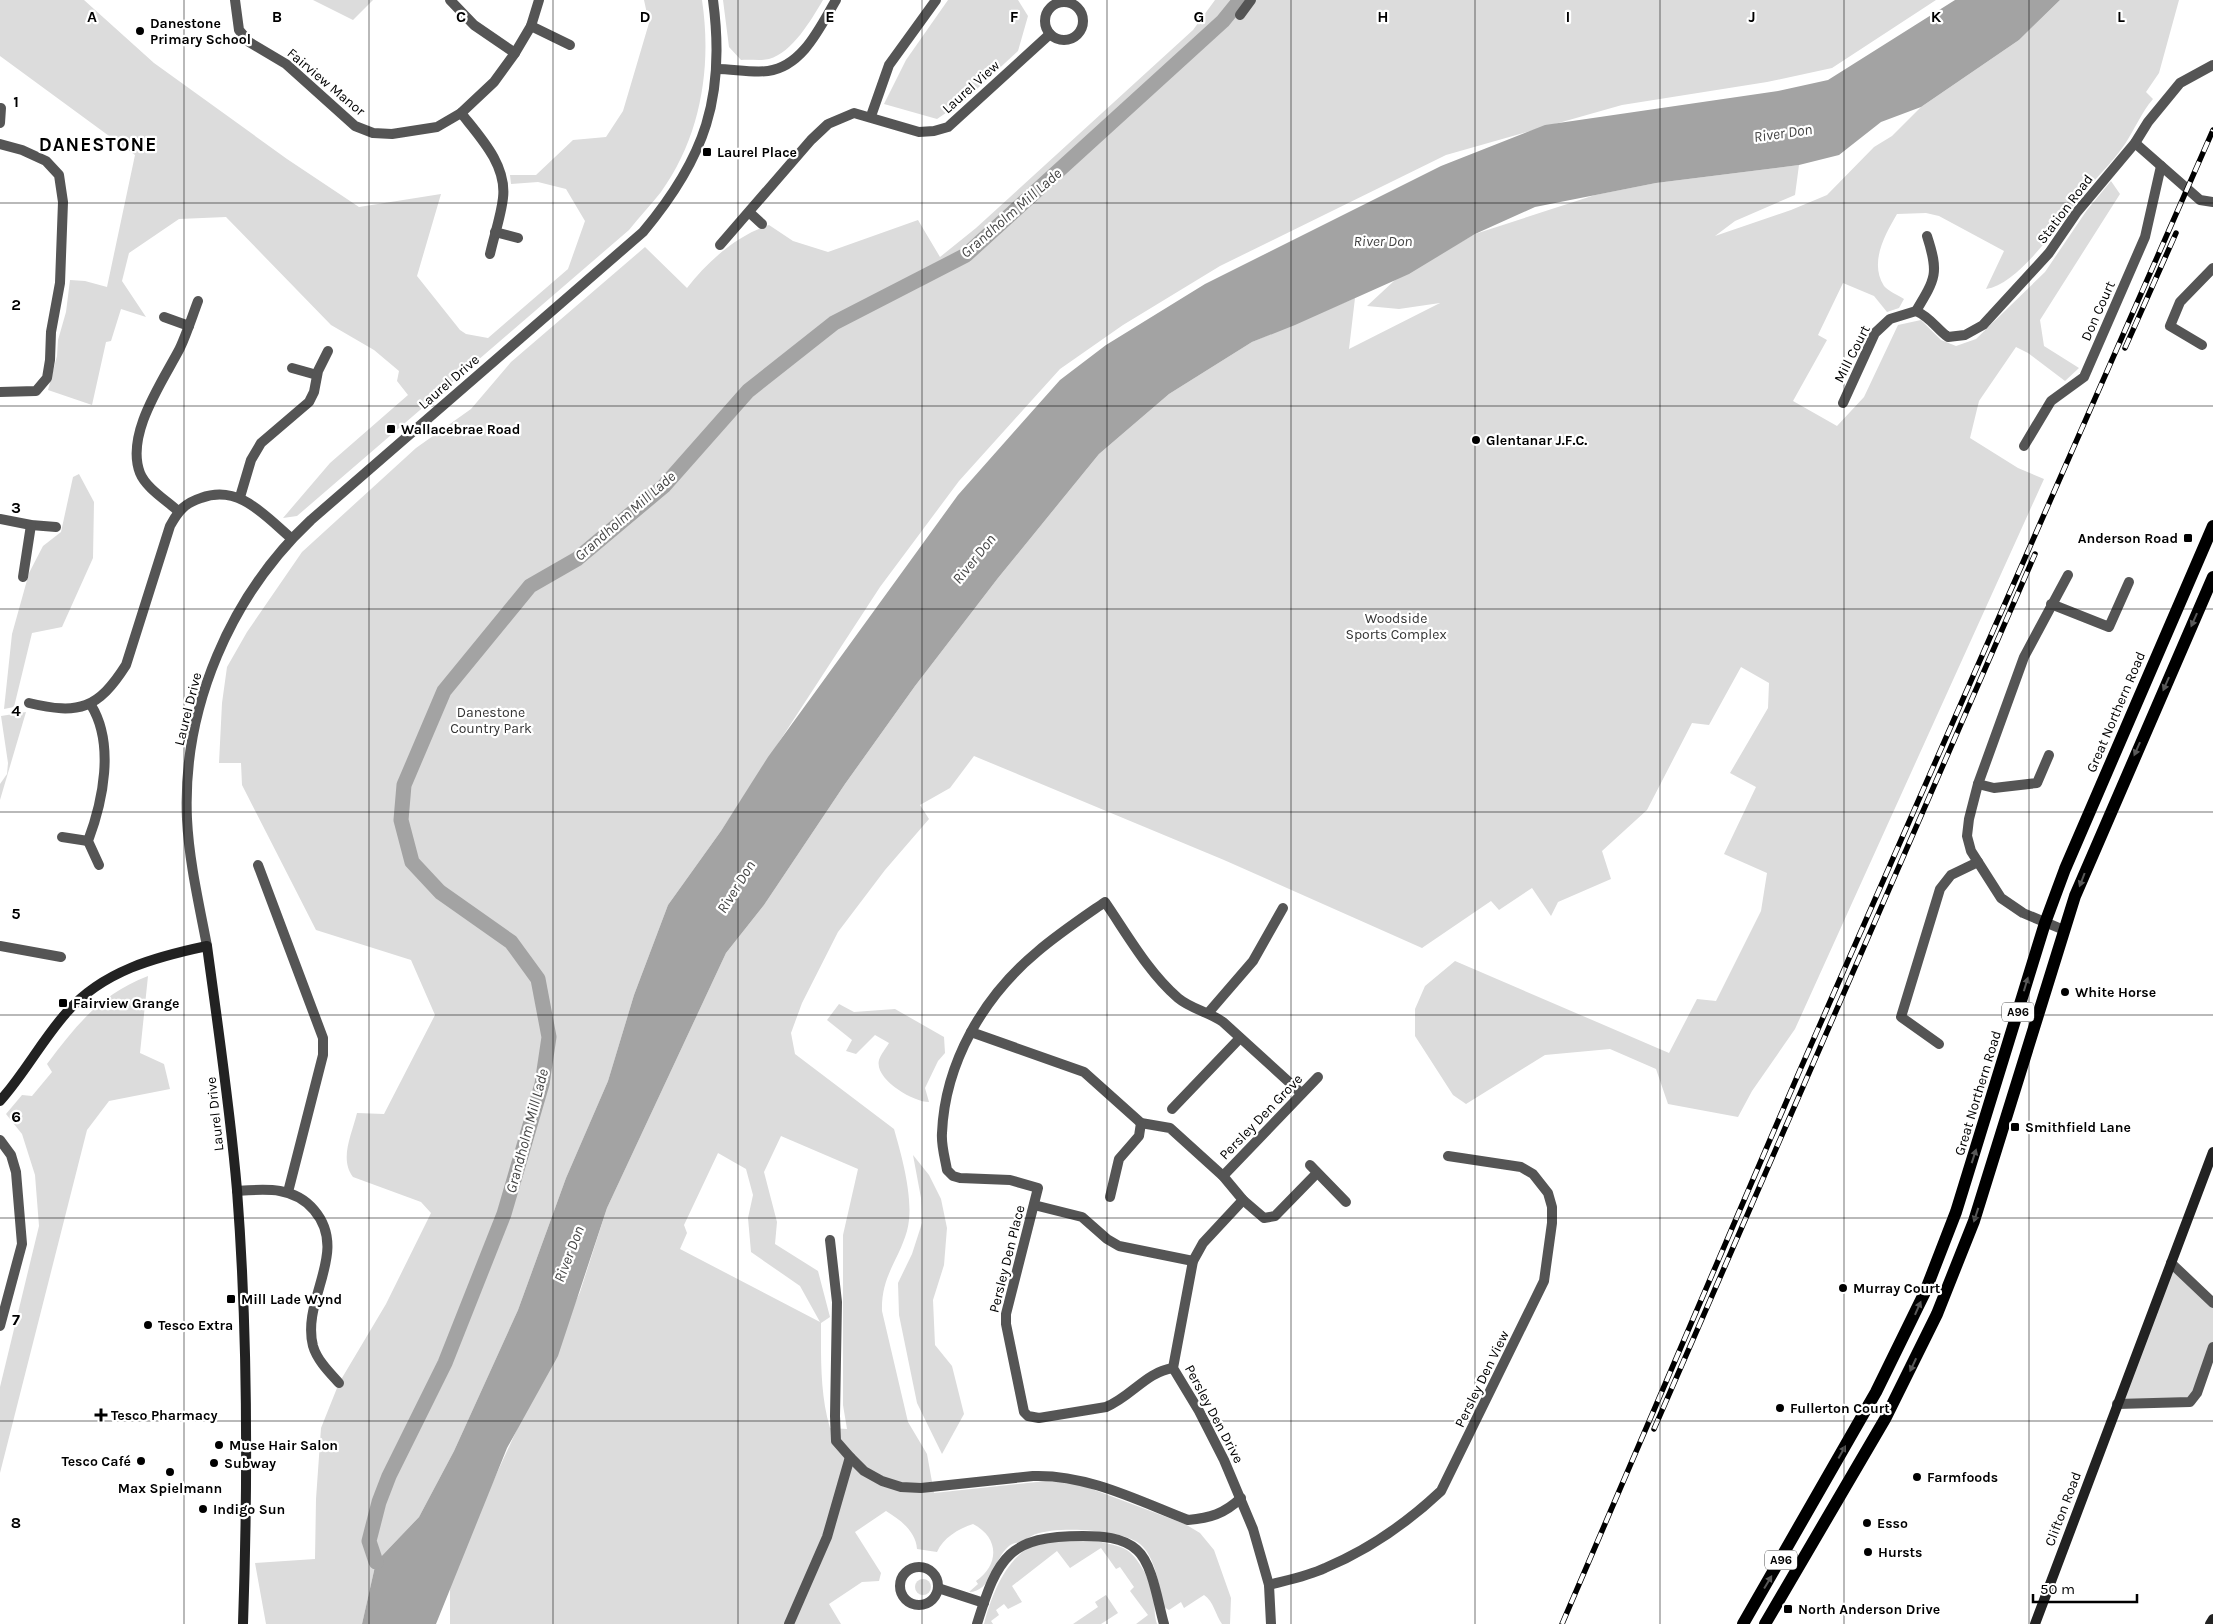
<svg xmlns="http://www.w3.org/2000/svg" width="2213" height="1624" font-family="Karla,sans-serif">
  <rect width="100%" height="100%" fill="#fff"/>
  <!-- green -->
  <g fill="#dcdcdc" fill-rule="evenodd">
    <path d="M0,0H84L154,63L287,159L359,207L441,194L417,276L460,330L466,334L488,338L568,269L585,221L566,189L538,182L511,184L510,175H536L573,140L606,137L623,111L649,23L644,0H702C712,67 701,136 661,192C651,205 639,217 629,230L297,516L283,518L330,463L408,395L397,381L399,371L374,350L331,325L226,217L179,219L129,253L122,281L146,317L121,309L111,341L106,342L92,405L48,390L57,356L58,340L66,312L70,280L85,281L107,287L135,155L0,56Z"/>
    <polygon points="313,0 373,0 353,20"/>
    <path d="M723,0H823C811,20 793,52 769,59C761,61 750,59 741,60L729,47Z"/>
    <polygon points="948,0 1018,0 1028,16 1018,51 965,100 937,119 884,104 906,60"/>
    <path d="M1215,0H1936L1832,68L1767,82L1622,105L1446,155L1220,266L1123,325L1060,369L959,481L880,587L721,831L668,905L634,995L608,1081L566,1178L518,1310L454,1451L419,1517L376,1562L362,1624H266L255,1563L315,1559L316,1499L321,1428L339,1383L386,1304L431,1213L421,1202L353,1177C339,1159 352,1134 357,1113L384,1114L435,1015L411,960L316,930L242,785L241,763H219L222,703L227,667L247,632L302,552L416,448L471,409L511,362L645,247L687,288C708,261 736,236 769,225L793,241L828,252L918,220L940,257L976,228L1193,30Z"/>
    <path d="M2060,0H2179L2159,73L2146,92L2153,99C2141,113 2135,129 2125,144C2112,163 2094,180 2080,197C2059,224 2019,284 1986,289L2004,251L1939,216L1926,213L1897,214C1885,235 1869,262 1884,286C1888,291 1898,295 1904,299L1899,308L1887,312L1874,296L1843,283L1818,335L1827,340L1793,401L1837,426L1864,397L1898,325L1921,320L1941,340L1956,346L1976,339L2045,272L2087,210L2111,181L2120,194L2040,320L2044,346L2079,368L2065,381L2028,353L2016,347L1979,401L1970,438L2018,468L2044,479L1795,1029L1752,1091L1738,1117L1668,1104L1656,1069L1610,1049L1545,1055L1466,1104L1453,1095L1415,1036V1009L1425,986L1455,961L1669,1053L1697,999L1716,1001L1761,911L1767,873L1724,854L1756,787L1730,773L1768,708L1769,683L1741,667L1709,725L1692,723L1647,810L1602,851L1611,879L1558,902L1551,916L1532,888L1499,910L1491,901L1422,948L1224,860L974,756L950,788L920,805L929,819L885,870L838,932L802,1003L791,1033L795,1054L894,1129C902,1157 915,1202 907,1231C898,1262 881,1276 882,1311L908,1422L927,1454L934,1493L1046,1481L1076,1483L1185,1524L1200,1533L1214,1550L1231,1598L1230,1624H1222C1215,1614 1214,1602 1204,1595L1184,1608L1181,1602L1169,1610L1164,1607C1159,1588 1156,1557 1140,1544C1122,1529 1058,1526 1036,1534C1032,1535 1027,1539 1023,1541C1018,1543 1012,1543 1009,1546C993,1559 992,1592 969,1592L978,1584L976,1581C999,1565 1000,1538 973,1524C958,1529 943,1538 937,1552L917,1549C916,1531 899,1519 886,1511L855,1532L881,1573L879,1581L862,1582L829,1604L841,1624H450V1586L480,1510L580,1292L607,1208L726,953L764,905L845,784L915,686L998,578L1099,454L1169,394L1252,342L1355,298L1349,349L1440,303L1399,309L1367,306L1395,280L1475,234L1595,195L1656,183L1799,165L1795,195L1735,221L1715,236L1791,210L1827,195L1874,147L1892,136L1921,107L2019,40ZM781,1136L858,1169L843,1235V1405L847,1429L830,1428C820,1394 821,1358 821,1323L830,1317L818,1271L775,1244L777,1222L764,1172ZM718,1153L746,1169L753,1195L748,1218L751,1252L800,1286L820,1322L680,1249L687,1233L684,1225Z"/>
    <polygon points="79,474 94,502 93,558 62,627 32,633 14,707 4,709 12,634 29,573 43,546 61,532 73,477"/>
    <polygon points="26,712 0,800 0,784 7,774 8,763 1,716"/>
    <path d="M148,976L140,1053L164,1064L170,1089L109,1101L87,1130L0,1473V1387L39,1226L35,1175L22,1134L6,1114L22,1095L32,1096L52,1072L47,1064C77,1024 101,994 148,976Z"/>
    <path d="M839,1004L854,1012L895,1009L944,1037L945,1053L938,1061L925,1088L929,1102C913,1102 874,1079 879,1060C881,1054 886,1048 889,1043L875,1035L856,1054L846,1051L852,1040L827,1020Z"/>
    <polygon points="913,1155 929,1175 941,1199 947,1228 944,1265 933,1300 935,1345 952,1366 964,1414 942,1454 917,1403 899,1315 898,1283 912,1254 922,1223 921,1198"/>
    <polygon points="2171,1263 2213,1303 2213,1347 2194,1399 2117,1404"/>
    <path d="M1096,1540C1105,1544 1114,1544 1123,1548C1138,1554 1153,1585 1154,1601C1155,1609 1154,1615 1157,1624H1136L1148,1615L1130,1591L1134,1587L1120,1567L1116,1569L1101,1548L1070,1568L1057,1551L1012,1586L1022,1602L1008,1609L1004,1604L996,1610L999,1615L991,1621L993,1624H984C992,1593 1007,1555 1038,1543C1051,1538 1081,1541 1096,1540Z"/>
    <circle cx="923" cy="1587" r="8"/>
    <polygon points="1106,1595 1118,1613 1101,1624 1073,1624 1098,1607 1095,1602"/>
  </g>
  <!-- water -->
  <polygon fill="#a3a3a3" points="1955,0 2060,0 2019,40 1921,107 1881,122 1839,155 1799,165 1656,183 1535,207 1475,234 1409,274 1295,325 1252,342 1169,394 1099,454 998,578 915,686 845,784 764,905 726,953 607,1208 558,1356 507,1448 436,1624 362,1624 376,1562 419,1517 454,1451 518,1310 566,1178 608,1081 634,995 668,905 721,831 768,757 958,495 1060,380 1106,345 1205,284 1441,166 1545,125 1778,91 1828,80"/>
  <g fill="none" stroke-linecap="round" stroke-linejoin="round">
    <!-- canal -->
    <polyline stroke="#a3a3a3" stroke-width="15" points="376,1562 369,1541 379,1502 389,1476 445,1363 504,1214 542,1084 549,1037 538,979 511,942 440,892 412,862 401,820 404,785 444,691 530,586 577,559 664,486 748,391 834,323 966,255 1223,21 1240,0"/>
    <!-- street -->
    <g stroke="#555" stroke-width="10">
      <polyline points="235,0 239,30 249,42 286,64 355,126 373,133 392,134 437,127 461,113 494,82 515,53 531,26 539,0"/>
      <polyline points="450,0 474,25 515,53"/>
      <circle cx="1064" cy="21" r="19"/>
      <polyline points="1240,15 1251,0"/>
      <polyline points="531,26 570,45"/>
      <path d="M717,69C733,69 752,73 768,71C803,66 820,27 836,0"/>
      <path d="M461,113C480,137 507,165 503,198C501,216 494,236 490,254"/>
      <polyline points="871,116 889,65 936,0"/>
      <polyline points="0,123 1,108"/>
      <polyline points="2135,143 2200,200 2213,202"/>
      <polyline points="0,144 22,150 46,161 59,175 63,202 60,283 51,332 50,360 47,378 36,391 0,392"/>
      <polyline points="750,213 762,224"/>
      <polyline points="495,232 518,238"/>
      <polyline points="720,245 811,140 828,124 854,113 919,132 934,131 948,127 1050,34"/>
      <path d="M1916,311C1936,278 1939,273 1927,236"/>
      <polyline points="164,317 189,326"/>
      <polyline points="2202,345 2170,326 2180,302 2213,268"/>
      <polyline points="292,368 317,375"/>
      <path d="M1843,403L1875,333L1890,319L1916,311C1930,317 1937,329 1948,337L1965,335L1983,325L2049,253L2077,212L2135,143L2148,122L2180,83L2213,65"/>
      <polyline points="2024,446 2051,401 2084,377 2145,237 2161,166"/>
      <polyline points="240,497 251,460 261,443 309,402 314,392 318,371 328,351"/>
      <path d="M178,511C166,500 146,488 140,473C125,434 163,381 180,348C187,333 192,317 198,301"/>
      <polyline points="0,519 31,525 56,527"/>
      <polyline points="23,577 31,525"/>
      <polyline points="2051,604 2109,627 2129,582"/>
      <path d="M29,703C79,715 98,709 126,665L170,526C178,511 185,503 201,498C239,484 264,515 291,538"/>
      <path d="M91,705C115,744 103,801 88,841L99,865"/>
      <polyline points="1978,784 1994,788 2037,783 2049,755"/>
      <polyline points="62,837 88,841"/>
      <polyline points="258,865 323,1038 323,1055 288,1192"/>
      <polyline points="2064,930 2023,913 2001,898 1971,851 1967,836 1969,819 1978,784 2024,657 2068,575"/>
      <polyline points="0,946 61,957"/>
      <path d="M207,946C199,904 189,861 187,819C182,707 231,595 311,520L643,232C705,158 726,97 713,0"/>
      <polyline points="1209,1012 1253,961 1283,908"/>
      <polyline points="971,1032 1084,1072 1141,1123 1170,1128 1223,1176 1243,1200 1264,1218 1275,1216 1317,1173"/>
      <polyline points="1939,1044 1901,1017 1940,889 1951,875 1978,862"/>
      <polyline points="1172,1109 1240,1038"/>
      <polyline points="0,1140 11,1155 16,1172 22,1244 0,1326"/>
      <polyline points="1310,1165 1346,1202"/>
      <polyline points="1223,1176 1318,1077"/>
      <path d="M237,1191C265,1189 294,1186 314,1210C350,1252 301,1299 313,1346C317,1360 329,1372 339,1383"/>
      <polyline points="1110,1197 1119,1159 1139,1136 1141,1123"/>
      <polyline points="1243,1200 1203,1243 1193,1261 1173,1368 1199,1411 1224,1460 1253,1529 1269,1585 1271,1624"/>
      <polyline points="1034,1205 1082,1217 1107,1239 1119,1246 1193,1261"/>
      <path d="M830,1240L837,1302L835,1416L836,1441L850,1457L864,1471L882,1481L901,1487L921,1488L1033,1476C1087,1474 1139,1501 1188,1520C1210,1518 1224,1514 1241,1498"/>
      <polyline points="2171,1263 2213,1303"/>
      <path d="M1173,1368C1146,1372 1131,1397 1106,1407L1039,1418L1028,1416L1024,1412L1006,1324V1314L1038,1188L1010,1180L960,1178L953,1176L947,1170C945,1158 941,1145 942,1133C945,1062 984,996 1037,952C1058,934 1082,918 1105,902C1127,934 1148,972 1178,998C1191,1009 1209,1012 1223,1022L1301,1093"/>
      <polyline points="2117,1404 2190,1402 2197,1393 2213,1347"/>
      <circle cx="919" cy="1586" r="19"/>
      <path d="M1269,1585C1288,1580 1308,1576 1325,1568C1368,1550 1407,1523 1441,1491L1544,1281L1552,1223V1207L1548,1193L1533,1174L1521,1167L1448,1156"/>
      <polyline points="938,1588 984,1603"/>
      <polyline points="789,1624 827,1537 850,1457"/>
      <path d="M977,1624C998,1556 1009,1536 1083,1536C1101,1536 1123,1537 1137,1550C1153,1564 1158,1604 1164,1624"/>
    </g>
    <!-- secondary -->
    <g stroke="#222" stroke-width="10">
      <path d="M0,1101C25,1073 42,1040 67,1012C103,971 155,957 207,946C218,1027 230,1108 237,1190C248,1334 248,1480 243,1624"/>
      <polyline points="2035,1624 2213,1152"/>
      <polyline points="2210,1624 2213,1619"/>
    </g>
    <!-- primary -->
    <g stroke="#000" stroke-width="12">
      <polyline points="1743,1624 1876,1392 1925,1292 1956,1212 2045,923 2065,869 2213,526"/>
      <polyline points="1765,1624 1885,1419 1937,1314 1974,1221 2075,896 2213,577"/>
    </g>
    <defs>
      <g id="rail">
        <polyline points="2125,348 2176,233"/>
        <polyline points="1654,1429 2035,554"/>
        <polyline points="1562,1624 1800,1070 2213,130"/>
      </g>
    </defs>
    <!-- rail casing -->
    <use href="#rail" stroke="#000" stroke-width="5.5"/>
    <!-- rail -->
    <use href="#rail" stroke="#fff" stroke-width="4" stroke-dasharray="11" stroke-linecap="butt"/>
  </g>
  <!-- one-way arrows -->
  <defs><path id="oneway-solid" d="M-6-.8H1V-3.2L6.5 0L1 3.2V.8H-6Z" transform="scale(1.25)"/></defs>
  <g fill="#595959">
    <use href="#oneway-solid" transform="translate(2194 620) rotate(114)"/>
    <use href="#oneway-solid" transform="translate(2166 684) rotate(114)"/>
    <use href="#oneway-solid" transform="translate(2137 749) rotate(114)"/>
    <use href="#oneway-solid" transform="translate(2082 880) rotate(111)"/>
    <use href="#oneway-solid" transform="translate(2026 984) rotate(-73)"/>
    <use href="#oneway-solid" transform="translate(1974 1156) rotate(-72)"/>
    <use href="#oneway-solid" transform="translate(1976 1215) rotate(108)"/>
    <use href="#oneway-solid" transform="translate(1918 1308) rotate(-66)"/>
    <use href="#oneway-solid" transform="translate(1913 1365) rotate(115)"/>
    <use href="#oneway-solid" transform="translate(1842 1452) rotate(-61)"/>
    <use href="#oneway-solid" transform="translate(1768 1582) rotate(-59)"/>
  </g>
  <!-- grid -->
  <path fill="none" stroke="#000" stroke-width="1" stroke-opacity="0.55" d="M184,0V1624M369,0V1624M553,0V1624M738,0V1624M922,0V1624M1107,0V1624M1291,0V1624M1475,0V1624M1660,0V1624M1844,0V1624M2029,0V1624M0,203H2213M0,406H2213M0,609H2213M0,812H2213M0,1015H2213M0,1218H2213M0,1421H2213"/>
  <!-- markers -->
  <g fill="#000" stroke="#fff" stroke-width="2">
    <circle cx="140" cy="31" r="5"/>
    <rect x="702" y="147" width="10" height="10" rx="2.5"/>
    <rect x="386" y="424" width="10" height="10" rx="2.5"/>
    <circle cx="1476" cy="440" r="5"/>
    <rect x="2183" y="533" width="10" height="10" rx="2.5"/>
    <circle cx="2065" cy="992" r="5"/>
    <rect x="58" y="998" width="10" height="10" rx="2.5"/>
    <rect x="2010" y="1122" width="10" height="10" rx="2.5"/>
    <circle cx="1843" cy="1288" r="5"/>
    <rect x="226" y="1294" width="10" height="10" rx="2.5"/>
    <circle cx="148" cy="1325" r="5"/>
    <circle cx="1780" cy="1408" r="5"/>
    <path d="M98.5 1407.5h5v5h5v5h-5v5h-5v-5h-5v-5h5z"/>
    <circle cx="219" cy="1445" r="5"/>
    <circle cx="141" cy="1461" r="5"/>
    <circle cx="214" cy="1463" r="5"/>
    <circle cx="170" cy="1472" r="5"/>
    <circle cx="1917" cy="1477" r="5"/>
    <circle cx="203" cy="1509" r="5"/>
    <circle cx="1867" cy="1523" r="5"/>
    <circle cx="1868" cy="1552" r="5"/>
    <rect x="1783" y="1604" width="10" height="10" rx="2.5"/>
  </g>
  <g text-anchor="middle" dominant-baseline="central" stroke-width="4.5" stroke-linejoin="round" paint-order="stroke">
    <!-- shield labels -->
    <g fill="#fff" stroke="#4c4c4c" stroke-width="1">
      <rect x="2002" y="1002.5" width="32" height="19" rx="4"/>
      <rect x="1765" y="1550.5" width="32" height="19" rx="4"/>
    </g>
    <g font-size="12" font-weight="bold" fill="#000">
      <text x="2018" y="1012">A96</text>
      <text x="1781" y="1560">A96</text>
    </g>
    <!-- poi labels -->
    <g font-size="14" font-weight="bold" fill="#000" stroke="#fff" text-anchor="start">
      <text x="150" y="23">Danestone<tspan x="150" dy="16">Primary School</tspan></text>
      <text x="717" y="152">Laurel Place</text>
      <text x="401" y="429">Wallacebrae Road</text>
      <text x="1486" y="440">Glentanar J.F.C.</text>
      <text x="2178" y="538" text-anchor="end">Anderson Road</text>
      <text x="2075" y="992">White Horse</text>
      <text x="73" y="1003">Fairview Grange</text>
      <text x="2025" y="1127">Smithfield Lane</text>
      <text x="1853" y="1288">Murray Court</text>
      <text x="241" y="1299">Mill Lade Wynd</text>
      <text x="158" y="1325">Tesco Extra</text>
      <text x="1790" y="1408">Fullerton Court</text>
      <text x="111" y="1415">Tesco Pharmacy</text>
      <text x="229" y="1445">Muse Hair Salon</text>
      <text x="131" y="1461" text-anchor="end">Tesco Café</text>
      <text x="224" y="1463">Subway</text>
      <text x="1927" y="1477">Farmfoods</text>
      <text x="170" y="1488" text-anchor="middle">Max Spielmann</text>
      <text x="213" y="1509">Indigo Sun</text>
      <text x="1877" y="1523">Esso</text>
      <text x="1878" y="1552">Hursts</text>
      <text x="1798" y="1609">North Anderson Drive</text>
    </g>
    <!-- street labels -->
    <g font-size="14" fill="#000" stroke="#fff">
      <text transform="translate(326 82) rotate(40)">Fairview Manor</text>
      <text transform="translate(971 87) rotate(-42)">Laurel View</text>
      <text transform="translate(2065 209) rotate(-53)">Station Road</text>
      <text transform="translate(2098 311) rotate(-66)">Don Court</text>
      <text transform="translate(1852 354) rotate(-63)">Mill Court</text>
      <text transform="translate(449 382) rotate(-41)">Laurel Drive</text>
      <text transform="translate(188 709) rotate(-76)">Laurel Drive</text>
      <text transform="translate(2116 712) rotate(-67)">Great Northern Road</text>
      <text transform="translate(1978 1093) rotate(-73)">Great Northern Road</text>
      <text transform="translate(215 1114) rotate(-96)">Laurel Drive</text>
      <text transform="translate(1261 1117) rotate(-46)">Persley Den Grove</text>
      <text transform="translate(1007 1259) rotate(-76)">Persley Den Place</text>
      <text transform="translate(1482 1379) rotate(-64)">Persley Den View</text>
      <text transform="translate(1214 1414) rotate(62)">Persley Den Drive</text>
      <text transform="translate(2063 1509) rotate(-69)">Clifton Road</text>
    </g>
    <!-- park labels -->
    <g font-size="14" fill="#333" stroke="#fff">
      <text x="1396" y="618">Woodside<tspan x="1396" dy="16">Sports Complex</tspan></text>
      <text x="491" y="712">Danestone<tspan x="491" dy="16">Country Park</tspan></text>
    </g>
    <!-- water labels -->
    <g font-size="15" font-style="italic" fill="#444" stroke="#fff">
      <text transform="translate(1783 133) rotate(-8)">River Don</text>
      <text transform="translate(1011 213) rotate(-41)">Grandholm Mill Lade</text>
      <text x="1383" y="241">River Don</text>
      <text transform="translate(625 516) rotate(-41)">Grandholm Mill Lade</text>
      <text transform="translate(974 559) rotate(-51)">River Don</text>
      <text transform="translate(736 887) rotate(-58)">River Don</text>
      <text transform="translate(527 1131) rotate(-75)">Grandholm Mill Lade</text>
      <text transform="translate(569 1254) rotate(-69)">River Don</text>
    </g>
    <!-- district labels -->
    <g font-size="19" font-weight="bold" letter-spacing="1" fill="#000" stroke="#fff">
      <text x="98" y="145">DANESTONE</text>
    </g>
  </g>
  <g font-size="16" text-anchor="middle" font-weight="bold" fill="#000" stroke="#fff" stroke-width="4.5" stroke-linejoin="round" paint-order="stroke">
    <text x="92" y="22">A</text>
    <text x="277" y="22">B</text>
    <text x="461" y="22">C</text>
    <text x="645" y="22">D</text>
    <text x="830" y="22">E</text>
    <text x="1014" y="22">F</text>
    <text x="1199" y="22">G</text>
    <text x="1383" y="22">H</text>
    <text x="1568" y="22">I</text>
    <text x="1752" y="22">J</text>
    <text x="1936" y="22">K</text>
    <text x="2121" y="22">L</text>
    <text x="16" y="107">1</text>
    <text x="16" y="310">2</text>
    <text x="16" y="513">3</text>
    <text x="16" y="716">4</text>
    <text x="16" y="919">5</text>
    <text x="16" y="1122">6</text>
    <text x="16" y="1325">7</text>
    <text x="16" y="1528">8</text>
  </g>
  <!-- scale -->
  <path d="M2033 1594v8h104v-8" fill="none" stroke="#000000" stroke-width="2.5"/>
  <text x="2040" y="1594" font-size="15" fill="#000000" stroke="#ffffff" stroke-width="4" paint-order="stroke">50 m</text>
</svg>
